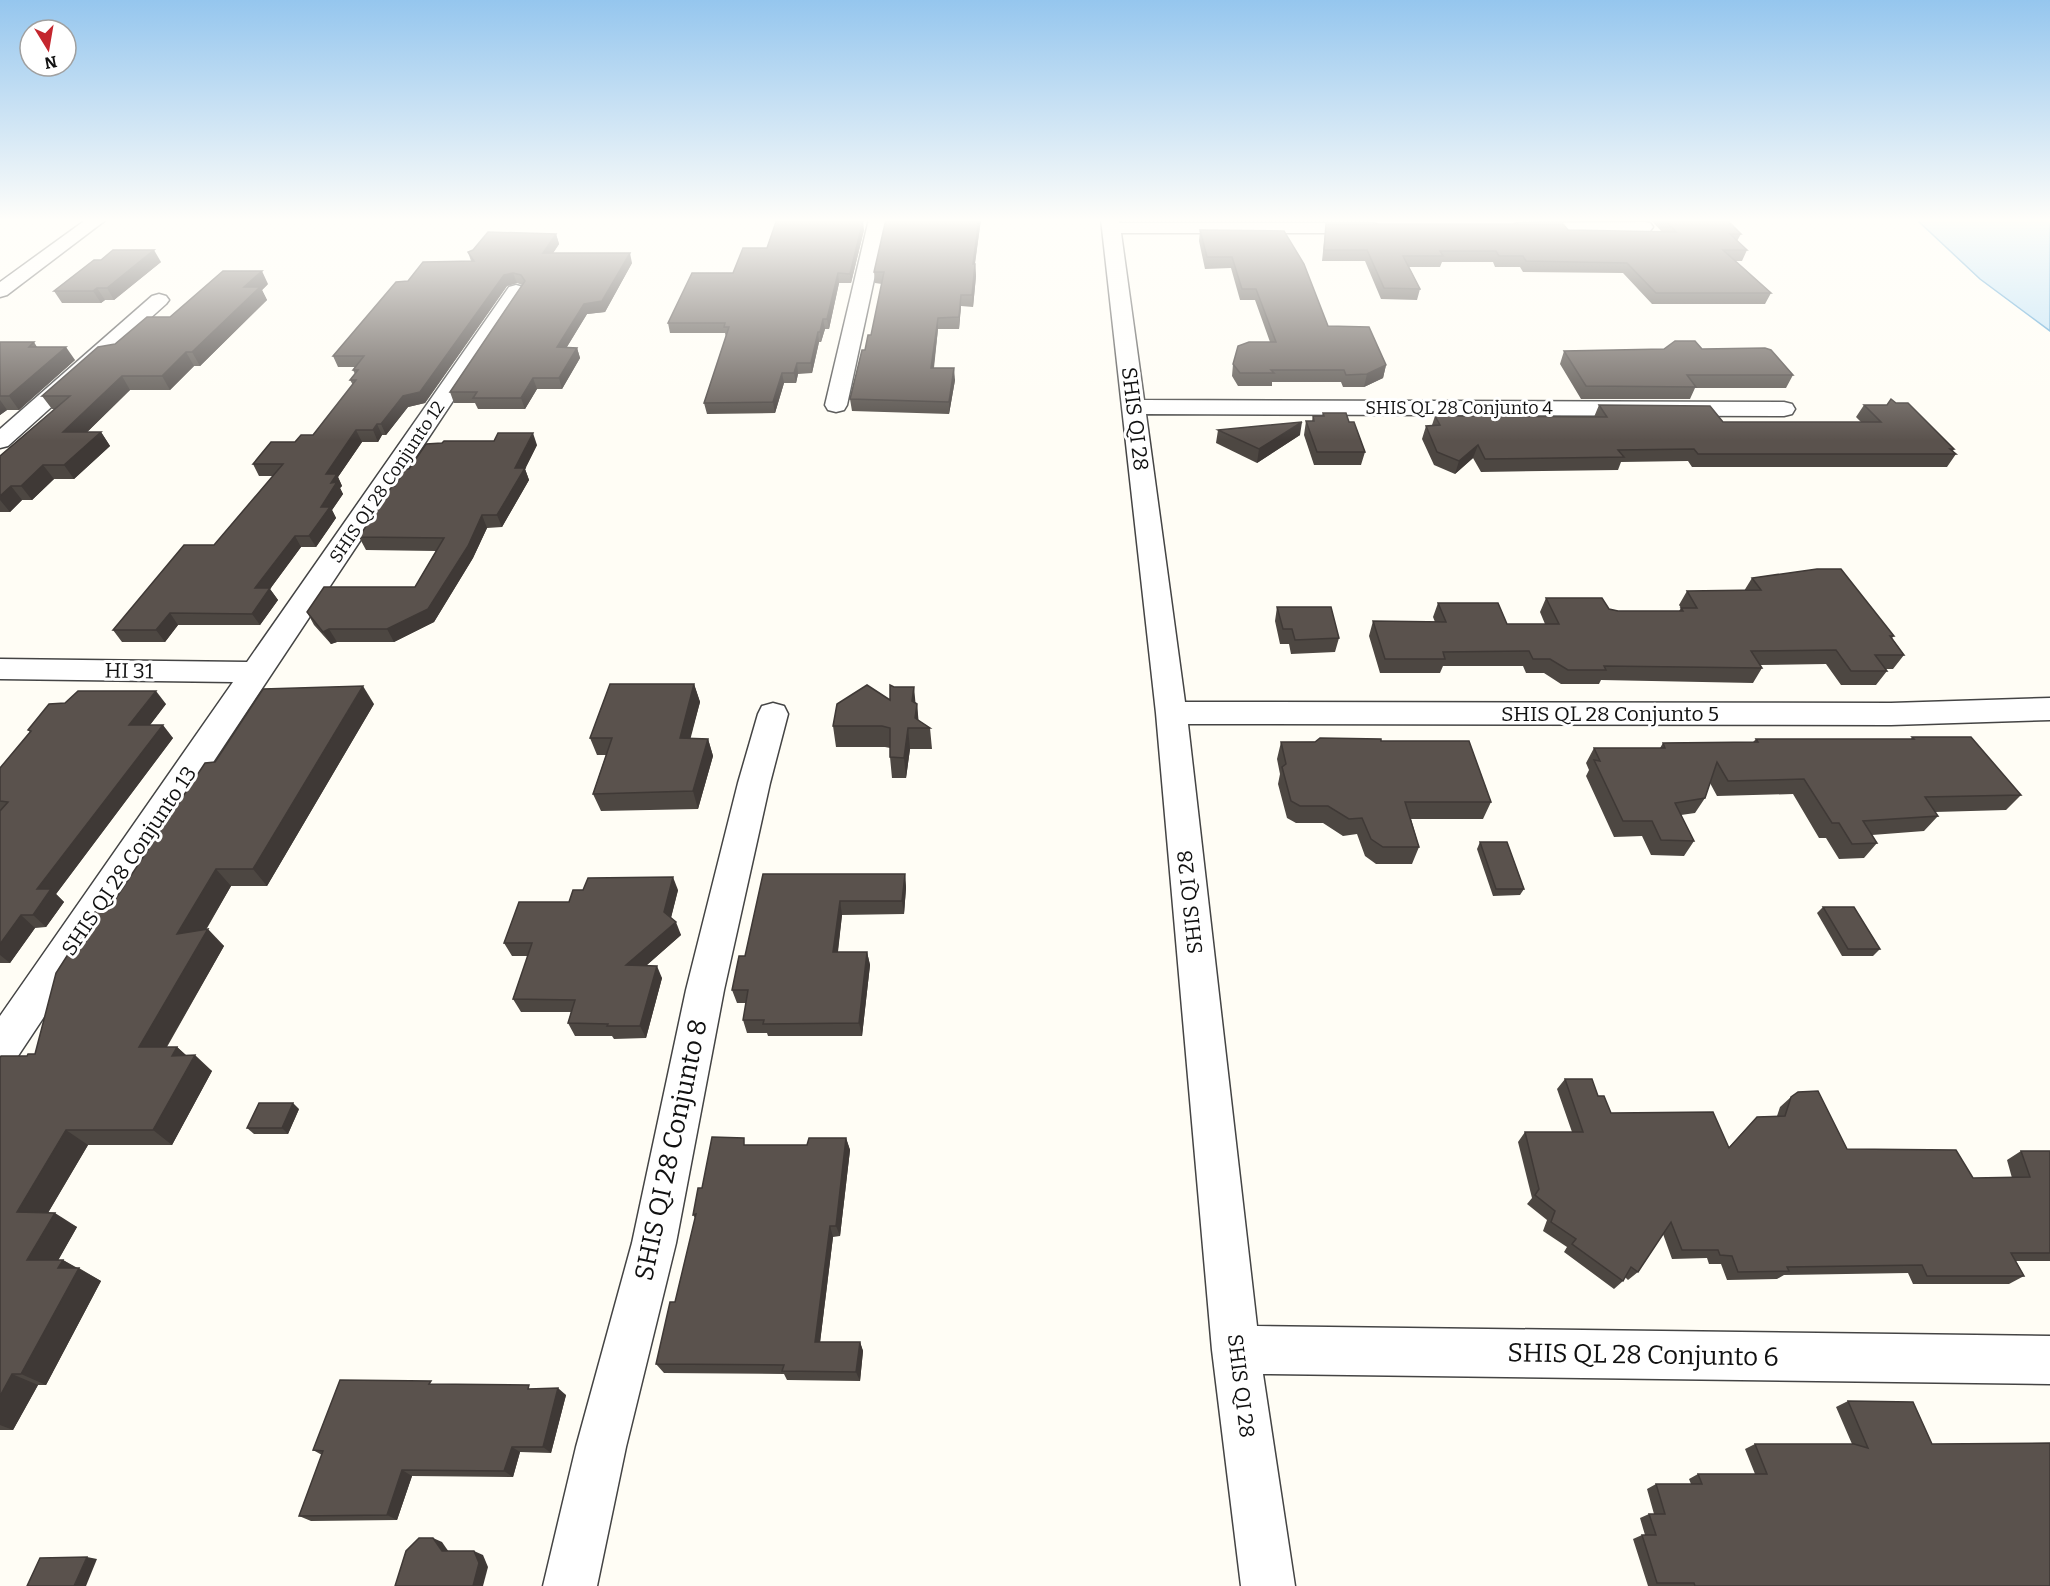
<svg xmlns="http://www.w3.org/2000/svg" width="2050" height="1586" font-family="Bitter,serif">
  <rect width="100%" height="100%" fill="#fffdf5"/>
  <!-- water -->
  <polygon fill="#b9e0f7" stroke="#3f96cf" stroke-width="1.5" points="1916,219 2050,219 2050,331 1980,279"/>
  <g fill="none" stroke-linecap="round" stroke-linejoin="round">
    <defs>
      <g id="minor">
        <polygon points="87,219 107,219 7,295 0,297 0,282"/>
        <polygon points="869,219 887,219 847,405 844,410 836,412 828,410 825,405"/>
        <polygon points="1101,219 1119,219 1119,223 1370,223 1376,224 1379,228 1376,232 1370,233 1121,233 1144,400 1784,402 1792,404 1795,409 1792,414 1784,416 1146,414 1185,702 1891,703 2050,698 2050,720 1891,725 1188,724 1257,1326 2050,1336 2050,1384 1263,1374 1295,1586 1241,1586 1212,1350 1156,713"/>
        <polygon points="1644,222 1650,223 1653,227 1650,231 1521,233 1515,232 1512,228 1515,224 1521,223"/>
        <polygon points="516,285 523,287 526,291 14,1062 0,1067 0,1016 233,682 0,679 0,659 247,662 509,287"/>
        <polygon points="159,294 166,296 169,300 166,304 8,446 0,448 0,429 152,296"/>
        <polygon points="773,703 784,706 788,714 770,783 724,990 676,1243 626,1447 597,1586 543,1586 576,1447 632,1243 686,990 738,783 758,714 762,706"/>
      </g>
    </defs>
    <!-- minor casing -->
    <use href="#minor" stroke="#444" stroke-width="3"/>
    <!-- minor -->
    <use href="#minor" fill="#fff" fill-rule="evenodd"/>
  </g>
  <!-- wall -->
  <g fill="#4d4742">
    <polygon points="777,219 837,219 837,221 864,230 851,283 839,283 829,329 825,329 821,342 819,342 812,373 798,374 796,383 784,383 775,413 707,414 704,403 726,337 725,333 670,333 668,323 767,248"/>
    <polygon points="886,219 981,219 975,264 976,276 973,307 961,306 959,329 938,329 934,368 955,380 949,414 852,411 850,399 865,350 871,335 882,284 875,283 874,272"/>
    <polygon points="1278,219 1548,219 1548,220 1286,220"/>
    <polygon points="1650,219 1726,219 1741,234 1737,241 1747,250 1742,261 1735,261 1771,293 1765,304 1652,304 1623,273 1523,272 1520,267 1495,267 1493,262 1442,262 1440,267 1409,267 1420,289 1417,300 1381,299 1365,261 1322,261 1326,224 1662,232"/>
    <polygon points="1200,230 1328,326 1386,365 1383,378 1364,387 1343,387 1341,382 1272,382 1272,386 1238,386 1232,376 1233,364 1270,342 1255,300 1240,300 1231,268 1205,269 1199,241"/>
    <polygon points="556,234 559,244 553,253 632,263 605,312 587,314 567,347 577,348 580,358 562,389 537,389 525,409 478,409 475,403 454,403 450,392 522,285 517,283 507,286 425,403 408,407 386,435 382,435 378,442 362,442 338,477 342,486 340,488 343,494 332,510 336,518 316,547 301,547 270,589 278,600 260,625 178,625 165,642 122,642 113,630 214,545 274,476 259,476 253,464 295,442 313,435 353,385 350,380 355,374 353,370 355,367 338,367 333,356 408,281 471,261 468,252"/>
    <polygon points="101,260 161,262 114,300 105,300 101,303 62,303 54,291"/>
    <polygon points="268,284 262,290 267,300 200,366 194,366 170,390 130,390 87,432 101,432 110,446 74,479 54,479 32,500 22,500 10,512 0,512 0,456 54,409 52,409 42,396 115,344 170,317"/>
    <polygon points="0,342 34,342 37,347 75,360 19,410 7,410 0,415"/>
    <polygon points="1702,349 1793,375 1786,388 1695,388 1690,399 1581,399 1560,364 1564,351"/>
    <polygon points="1599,405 1723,422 1861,422 1856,417 1864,405 1954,449 1953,451 1956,454 1947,467 1692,467 1688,461 1621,462 1618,470 1481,472 1473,458 1455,474 1434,465 1422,439 1426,426 1432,425 1435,416 1594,417"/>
    <polygon points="1323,413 1349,422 1365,452 1361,465 1314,465 1304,435 1306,421 1312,421 1313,416 1322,416"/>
    <polygon points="1218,430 1300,435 1257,463 1216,443"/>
    <polygon points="537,445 525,469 529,480 502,527 487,528 473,558 434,622 394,642 337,642 331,644 314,625 307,612 415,587 436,551 366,550 359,537 395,486 409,469"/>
    <polygon points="1752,578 1894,636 1892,638 1904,655 1893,669 1886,669 1887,671 1876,685 1841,685 1826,664 1760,665 1762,668 1753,683 1601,680 1599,684 1561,684 1544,673 1526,673 1523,666 1443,666 1440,673 1380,673 1369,636 1373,621 1435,622 1433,617 1438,603 1507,624 1545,624 1540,612 1546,598 1618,611 1679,611 1681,608 1679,605 1687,591 1744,591"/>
    <polygon points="1277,607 1339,638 1335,652 1291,654 1289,644 1280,644 1275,621"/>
    <polygon points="694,684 700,702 690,738 708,739 713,756 698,809 601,811 593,794 606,755 597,755 590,738"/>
    <polygon points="890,700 916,703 917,704 918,720 930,728 932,749 910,749 906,778 892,778 890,757 890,748 885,747 836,747 833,726"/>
    <polygon points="166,704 150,725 173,738 56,894 64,902 46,927 35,928 10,963 0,963 0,768 30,732 28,730"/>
    <polygon points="374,704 267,886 231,886 206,930 224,946 167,1047 177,1047 186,1055 212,1071 172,1145 88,1145 48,1213 77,1227 58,1260 63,1260 76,1268 79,1268 101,1281 46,1385 38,1385 13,1430 0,1430 0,1058 27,1056 35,1054 109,909 215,762"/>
    <polygon points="1912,737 2021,795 2006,810 1935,812 1938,816 1924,831 1872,835 1877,843 1864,858 1839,859 1826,838 1819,838 1793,794 1717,796 1710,783 1705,798 1695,813 1681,815 1694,841 1684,856 1651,855 1642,836 1614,837 1586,776 1589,770 1586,763 1594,748 1660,748 1663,743 1753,742 1756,739 1911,739"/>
    <polygon points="1381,741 1491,802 1483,819 1411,819 1419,847 1412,864 1376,864 1365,856 1357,834 1343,836 1323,823 1296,823 1287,818 1278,784 1280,774 1277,759 1281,742"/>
    <polygon points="1480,842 1524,889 1520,895 1493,896 1477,849"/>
    <polygon points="763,874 905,874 906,888 904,914 842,915 838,952 867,952 870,965 862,1036 768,1036 767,1033 747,1033 743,1020 746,1003 737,1003 732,990 745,956"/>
    <polygon points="678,890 671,918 681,935 647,965 662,978 646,1038 614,1039 612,1036 575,1036 568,1023 571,1012 521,1012 513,999 528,956 512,956 504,943 569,902"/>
    <polygon points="1823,907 1880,949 1873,956 1842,956 1817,913"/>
    <polygon points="1565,1079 1598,1096 1611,1113 1729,1147 1757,1117 1777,1116 1780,1107 1791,1097 1847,1149 1973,1178 2012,1178 2007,1160 2021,1151 2050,1151 2050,1261 2016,1261 2024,1276 2009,1284 1913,1284 1908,1273 1784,1275 1777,1279 1727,1280 1721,1264 1709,1264 1707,1258 1672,1259 1663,1234 1638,1272 1628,1280 1625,1277 1623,1281 1614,1289 1564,1252 1567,1247 1543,1231 1547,1220 1527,1204 1532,1198 1518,1142 1525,1132 1572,1132 1557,1089"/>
    <polygon points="299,1109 288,1134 254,1134 247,1128"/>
    <polygon points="846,1138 850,1150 840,1236 833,1237 820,1342 860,1342 863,1351 860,1381 787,1380 784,1374 664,1373 656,1364 675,1302 695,1218 693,1215 702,1188 747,1145 807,1145"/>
    <polygon points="436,1385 532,1389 566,1395 551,1453 520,1452 513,1477 412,1476 397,1520 311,1521 299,1516 322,1455 313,1450"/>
    <polygon points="1848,1401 1932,1444 2050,1586 1648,1586 1633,1539 1642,1535 1645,1535 1640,1518 1649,1514 1654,1514 1647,1489 1656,1484 1691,1484 1689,1479 1698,1474 1755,1474 1745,1449 1755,1444 1852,1444 1836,1407"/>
  </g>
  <!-- shaded-wall -->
  <g fill="#3f3936">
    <polygon points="979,219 981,219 973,276 973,264"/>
    <polygon points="863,220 864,230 851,283 850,274"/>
    <polygon points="556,234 559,244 546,264 543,253"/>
    <polygon points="154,250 161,262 114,300 107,288"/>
    <polygon points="630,253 632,263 605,312 587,314 560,358 557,347 584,304"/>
    <polygon points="975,264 976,276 973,307 972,295"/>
    <polygon points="262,271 268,284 262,290 267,300 200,366 192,352 244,287"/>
    <polygon points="513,273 517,283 507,286 425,403 408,407 386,435 381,424 403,396 504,275"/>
    <polygon points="838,273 839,283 829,329 827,319"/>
    <polygon points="97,288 105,300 101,303 93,291"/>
    <polygon points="961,295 961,306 959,329 959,317"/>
    <polygon points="938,318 938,329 932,380 931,368"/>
    <polygon points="823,319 825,329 821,342 820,332"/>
    <polygon points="818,332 819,342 812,373 811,363"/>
    <polygon points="66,347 75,360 19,410 9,396"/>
    <polygon points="577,348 580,358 562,389 559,378"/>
    <polygon points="186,352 194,366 170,390 162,376"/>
    <polygon points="797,363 798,374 796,383 794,373"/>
    <polygon points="1386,365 1383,378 1364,387 1367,374"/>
    <polygon points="954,368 955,380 949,414 949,402"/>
    <polygon points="782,373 784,383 775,413 773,402"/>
    <polygon points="122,376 130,390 73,446 63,432"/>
    <polygon points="533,378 537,389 525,409 521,398"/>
    <polygon points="0,400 7,410 0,415"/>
    <polygon points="1302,422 1300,435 1257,463 1259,449"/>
    <polygon points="377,424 382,435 378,442 373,430"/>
    <polygon points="356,430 362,442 338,477 342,486 340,488 343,494 332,510 336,518 316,547 309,536 321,507 326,474"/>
    <polygon points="101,432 110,446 74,479 64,465"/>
    <polygon points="533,433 537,445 525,469 529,480 502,527 497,515 515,468"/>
    <polygon points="1478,445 1473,458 1455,474 1459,461"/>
    <polygon points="43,465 54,479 32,500 21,486"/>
    <polygon points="11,486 22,500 10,512 0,500 0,496"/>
    <polygon points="482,515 487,528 473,558 434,622 394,642 387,629"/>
    <polygon points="295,536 301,547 270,589 278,600 260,625 252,614 255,588"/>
    <polygon points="170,613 178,625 165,642 156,630"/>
    <polygon points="329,629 337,642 331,644 323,632"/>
    <polygon points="694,684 700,702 686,756 680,738"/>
    <polygon points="363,686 374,704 267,886 253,869"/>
    <polygon points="914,687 916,708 912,701"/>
    <polygon points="156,691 166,704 140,738 129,725"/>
    <polygon points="917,704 919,725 915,718"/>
    <polygon points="163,725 173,738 56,894 64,902 46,927 33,915 37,889"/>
    <polygon points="908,728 910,749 906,778 904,758"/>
    <polygon points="708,739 713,756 698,809 693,791"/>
    <polygon points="216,869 231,886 193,951 177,934"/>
    <polygon points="905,874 906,888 904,914 902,901"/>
    <polygon points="673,877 678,890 669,925 664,912"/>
    <polygon points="840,901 842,915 836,965 833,952"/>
    <polygon points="21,915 35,928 10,963 0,955 0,944"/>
    <polygon points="676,922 681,935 632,978 626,965"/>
    <polygon points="208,929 224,946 157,1063 139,1047"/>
    <polygon points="867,952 870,965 862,1036 859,1023"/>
    <polygon points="657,966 662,978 646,1038 640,1026"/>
    <polygon points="177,1047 192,1061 195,1055 212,1071 172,1145 153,1130 172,1056"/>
    <polygon points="293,1103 299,1109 288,1134 282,1128"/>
    <polygon points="66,1130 88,1145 40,1226 17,1212"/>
    <polygon points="846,1138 850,1150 840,1236 836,1226"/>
    <polygon points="55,1213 77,1227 51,1273 27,1260"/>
    <polygon points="830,1226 833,1237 819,1351 815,1342"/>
    <polygon points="63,1260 101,1281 46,1385 21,1374 58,1268"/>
    <polygon points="860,1342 863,1351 860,1381 856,1372"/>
    <polygon points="12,1374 38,1385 13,1430 0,1425 0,1396"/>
    <polygon points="558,1388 566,1395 551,1453 543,1447"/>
    <polygon points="512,1447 520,1452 513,1477 504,1471"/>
    <polygon points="402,1470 412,1476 397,1520 387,1515"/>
    <polygon points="433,1538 442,1542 451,1555 442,1551"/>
    <polygon points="474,1551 483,1555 488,1567 483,1586 473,1586"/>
    <polygon points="87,1557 97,1559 86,1586 74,1586"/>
  </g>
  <!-- building -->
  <g fill="#5a524d" stroke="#3f3936" stroke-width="1.5">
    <polygon points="777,219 833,219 833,221 863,220 850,274 838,273 827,319 823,319 820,332 818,332 811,363 797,363 794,373 782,373 773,402 704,403 729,327 724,327 725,323 668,323 692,273 733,273 743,248 767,248"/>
    <polygon points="886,219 979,219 973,264 975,264 972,295 961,295 959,317 938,318 931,368 954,368 949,402 850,399 862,350 865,350 868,335 871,335 884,272 874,272"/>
    <polygon points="1664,219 1726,219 1741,234 1730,234 1747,250 1723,250 1771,293 1656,293 1627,263 1526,261 1523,256 1499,256 1496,251 1440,251 1443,256 1403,256 1420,289 1384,288 1367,250 1324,250 1326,224 1563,224 1568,230 1676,232"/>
    <polygon points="1200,230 1284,231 1304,264 1328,326 1369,327 1386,365 1367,374 1346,375 1344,370 1271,370 1274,373 1240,373 1233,364 1238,346 1249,342 1276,342 1256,289 1242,289 1232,257 1207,257"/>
    <polygon points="488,232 556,234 543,253 630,253 602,301 584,304 557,347 577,348 559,378 533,378 521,398 473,398 477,392 450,392 525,281 521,275 513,273 504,275 420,392 403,396 381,424 377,424 373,430 356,430 326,474 337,474 331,483 337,482 321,507 330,507 309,536 295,536 255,588 270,588 252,614 170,613 156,630 113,630 184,545 214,545 283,464 253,464 271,442 295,442 301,435 313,435 356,380 350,380 358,370 353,370 364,356 333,356 396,282 408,281 423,262 474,261 468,252 473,250"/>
    <polygon points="113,250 154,250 107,288 97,288 93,291 54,291 94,260 101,260"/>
    <polygon points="223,271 262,271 244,287 260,287 192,352 186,352 162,376 122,376 63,432 101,432 64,465 43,465 21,486 11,486 0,496 0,456 70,396 42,396 98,347 115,344 147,317 170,317"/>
    <polygon points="1675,341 1695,341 1702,349 1765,348 1771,350 1793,375 1687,375 1696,387 1586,386 1564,351 1664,349"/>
    <polygon points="0,342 34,342 29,347 66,347 9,396 0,396"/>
    <polygon points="1891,399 1896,403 1908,403 1954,449 1950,449 1956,454 1698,454 1694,449 1618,450 1624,457 1485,459 1478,445 1459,461 1437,452 1426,426 1440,425 1435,416 1607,417 1599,405 1710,406 1723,422 1881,422 1864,405 1887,405"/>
    <polygon points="1323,413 1346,413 1349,422 1354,422 1365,452 1317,452 1306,421 1314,421 1313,416 1324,416"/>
    <polygon points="1302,422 1259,449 1218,430"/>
    <polygon points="498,433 533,433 515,468 525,468 497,515 482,515 468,546 428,609 387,629 329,629 323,632 307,612 324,587 415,587 444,538 359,537 392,486 395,486 405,469 409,469 426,444 442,443 444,441 494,441"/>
    <polygon points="1817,569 1841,569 1894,636 1890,636 1904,655 1875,655 1887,671 1851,671 1836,650 1751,651 1762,668 1604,666 1606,670 1568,670 1550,659 1533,659 1529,651 1443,652 1445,659 1385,659 1373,621 1446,622 1438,603 1498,603 1507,624 1559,624 1546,598 1602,598 1609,609 1618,611 1683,611 1681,608 1697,608 1687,591 1761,590 1752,578"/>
    <polygon points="1277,607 1331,607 1339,638 1295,640 1292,629 1283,629"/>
    <polygon points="610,684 694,684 680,738 708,739 693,791 593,794 612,738 590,738"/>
    <polygon points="867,685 890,700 890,685 894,687 914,687 912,701 917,704 915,718 930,728 908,728 904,758 890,757 890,728 882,726 833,726 837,704"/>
    <polygon points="363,686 253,869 216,869 177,934 208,929 139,1047 177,1047 172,1056 195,1055 153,1130 66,1130 17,1212 55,1213 27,1260 63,1260 58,1268 79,1268 21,1374 12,1374 0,1396 0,1058 1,1056 27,1056 28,1054 35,1054 56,973 97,909 109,909 205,763 215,762 263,689"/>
    <polygon points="78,691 156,691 129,725 163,725 37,889 51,889 33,915 21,915 0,944 0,811 8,802 0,801 0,768 31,731 28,730 49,704 65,703"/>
    <polygon points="1912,737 1971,737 2021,795 1925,797 1938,816 1863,821 1877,843 1852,844 1839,823 1832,823 1804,779 1728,781 1717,762 1705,798 1675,803 1694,841 1661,840 1652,821 1623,821 1594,760 1600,761 1594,748 1665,748 1663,743 1758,742 1756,739 1914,739"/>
    <polygon points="1320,738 1381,739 1381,741 1469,741 1491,802 1405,802 1419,847 1383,847 1371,839 1362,818 1349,819 1328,806 1300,806 1291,801 1282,767 1286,764 1281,742 1315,742"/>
    <polygon points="1480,842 1507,842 1524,889 1496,889"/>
    <polygon points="763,874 905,874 902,901 840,901 833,952 867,952 859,1023 763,1024 764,1020 743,1020 748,990 732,990 739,956 745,956"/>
    <polygon points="673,877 664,912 676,922 626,965 657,966 640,1026 607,1026 608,1024 568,1023 575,1000 513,999 532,943 504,943 519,902 569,902 573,890 583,890 588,878"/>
    <polygon points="1823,907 1854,907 1880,949 1848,949"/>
    <polygon points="1565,1079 1592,1079 1598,1096 1604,1096 1611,1113 1713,1112 1729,1148 1757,1117 1785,1116 1791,1097 1798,1092 1818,1091 1847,1149 1956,1150 1973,1178 2030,1177 2021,1151 2050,1151 2050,1253 2011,1253 2024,1276 1927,1276 1922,1265 1787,1267 1789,1271 1738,1272 1732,1256 1720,1255 1718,1250 1682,1250 1671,1222 1638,1272 1631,1267 1623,1281 1572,1244 1576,1239 1551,1222 1555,1211 1535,1195 1539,1189 1525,1132 1583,1132"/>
    <polygon points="259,1103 293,1103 282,1128 247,1128"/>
    <polygon points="712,1137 744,1138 744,1145 807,1145 809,1138 846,1138 836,1226 830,1226 815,1342 860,1342 856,1372 782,1371 784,1365 656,1364 670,1302 675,1302 696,1214 693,1215 698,1188 702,1188"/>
    <polygon points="340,1380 431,1381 429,1384 529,1385 528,1389 558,1388 543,1447 512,1447 504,1471 402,1470 387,1515 299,1516 323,1451 313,1450"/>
    <polygon points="1848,1401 1913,1402 1932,1444 2050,1443 2050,1586 1695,1586 1694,1583 1657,1583 1642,1535 1656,1535 1649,1514 1665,1514 1656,1484 1702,1484 1698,1474 1767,1474 1755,1444 1854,1444 1868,1448"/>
    <polygon points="419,1538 433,1538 442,1551 474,1551 479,1563 473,1586 395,1586 406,1551"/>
    <polygon points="87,1557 74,1586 27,1586 40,1558"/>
  </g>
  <!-- sky -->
  <linearGradient id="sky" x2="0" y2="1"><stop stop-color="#95c6ee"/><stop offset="0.5" stop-color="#fffefa"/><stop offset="1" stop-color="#fffefa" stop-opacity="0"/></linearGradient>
  <rect width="2050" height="441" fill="url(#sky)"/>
  <g text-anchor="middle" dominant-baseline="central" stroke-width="6" stroke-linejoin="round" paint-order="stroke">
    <!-- far-street labels -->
    <g font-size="18" fill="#111" stroke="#fff">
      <text x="1459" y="408">SHIS QL 28 Conjunto 4</text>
      <text transform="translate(387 482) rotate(-56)">SHIS QI 28 Conjunto 12</text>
    </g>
    <!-- street labels -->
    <g font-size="21" fill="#111" stroke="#fff">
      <text transform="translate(1135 419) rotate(83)">SHIS QI 28</text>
      <text transform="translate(129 671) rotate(1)">HI 31</text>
      <text x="1610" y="714">SHIS QL 28 Conjunto 5</text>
      <text transform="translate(129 861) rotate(-56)">SHIS QI 28 Conjunto 13</text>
      <text transform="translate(1190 902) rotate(-96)">SHIS QI 28</text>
      <text transform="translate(1241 1386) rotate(83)">SHIS QI 28</text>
    </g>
    <!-- near-street labels -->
    <g font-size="26" fill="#111" stroke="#fff">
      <text transform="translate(671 1150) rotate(-78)">SHIS QI 28 Conjunto 8</text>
      <text transform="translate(1643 1355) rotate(1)">SHIS QL 28 Conjunto 6</text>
    </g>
  </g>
  <!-- north arrow -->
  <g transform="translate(48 48) rotate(169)"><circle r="28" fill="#ffffff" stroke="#a0a0a0" stroke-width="1.5"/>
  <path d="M0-4.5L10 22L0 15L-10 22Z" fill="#c4262e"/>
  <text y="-9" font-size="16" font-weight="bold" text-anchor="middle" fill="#111111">N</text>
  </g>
</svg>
